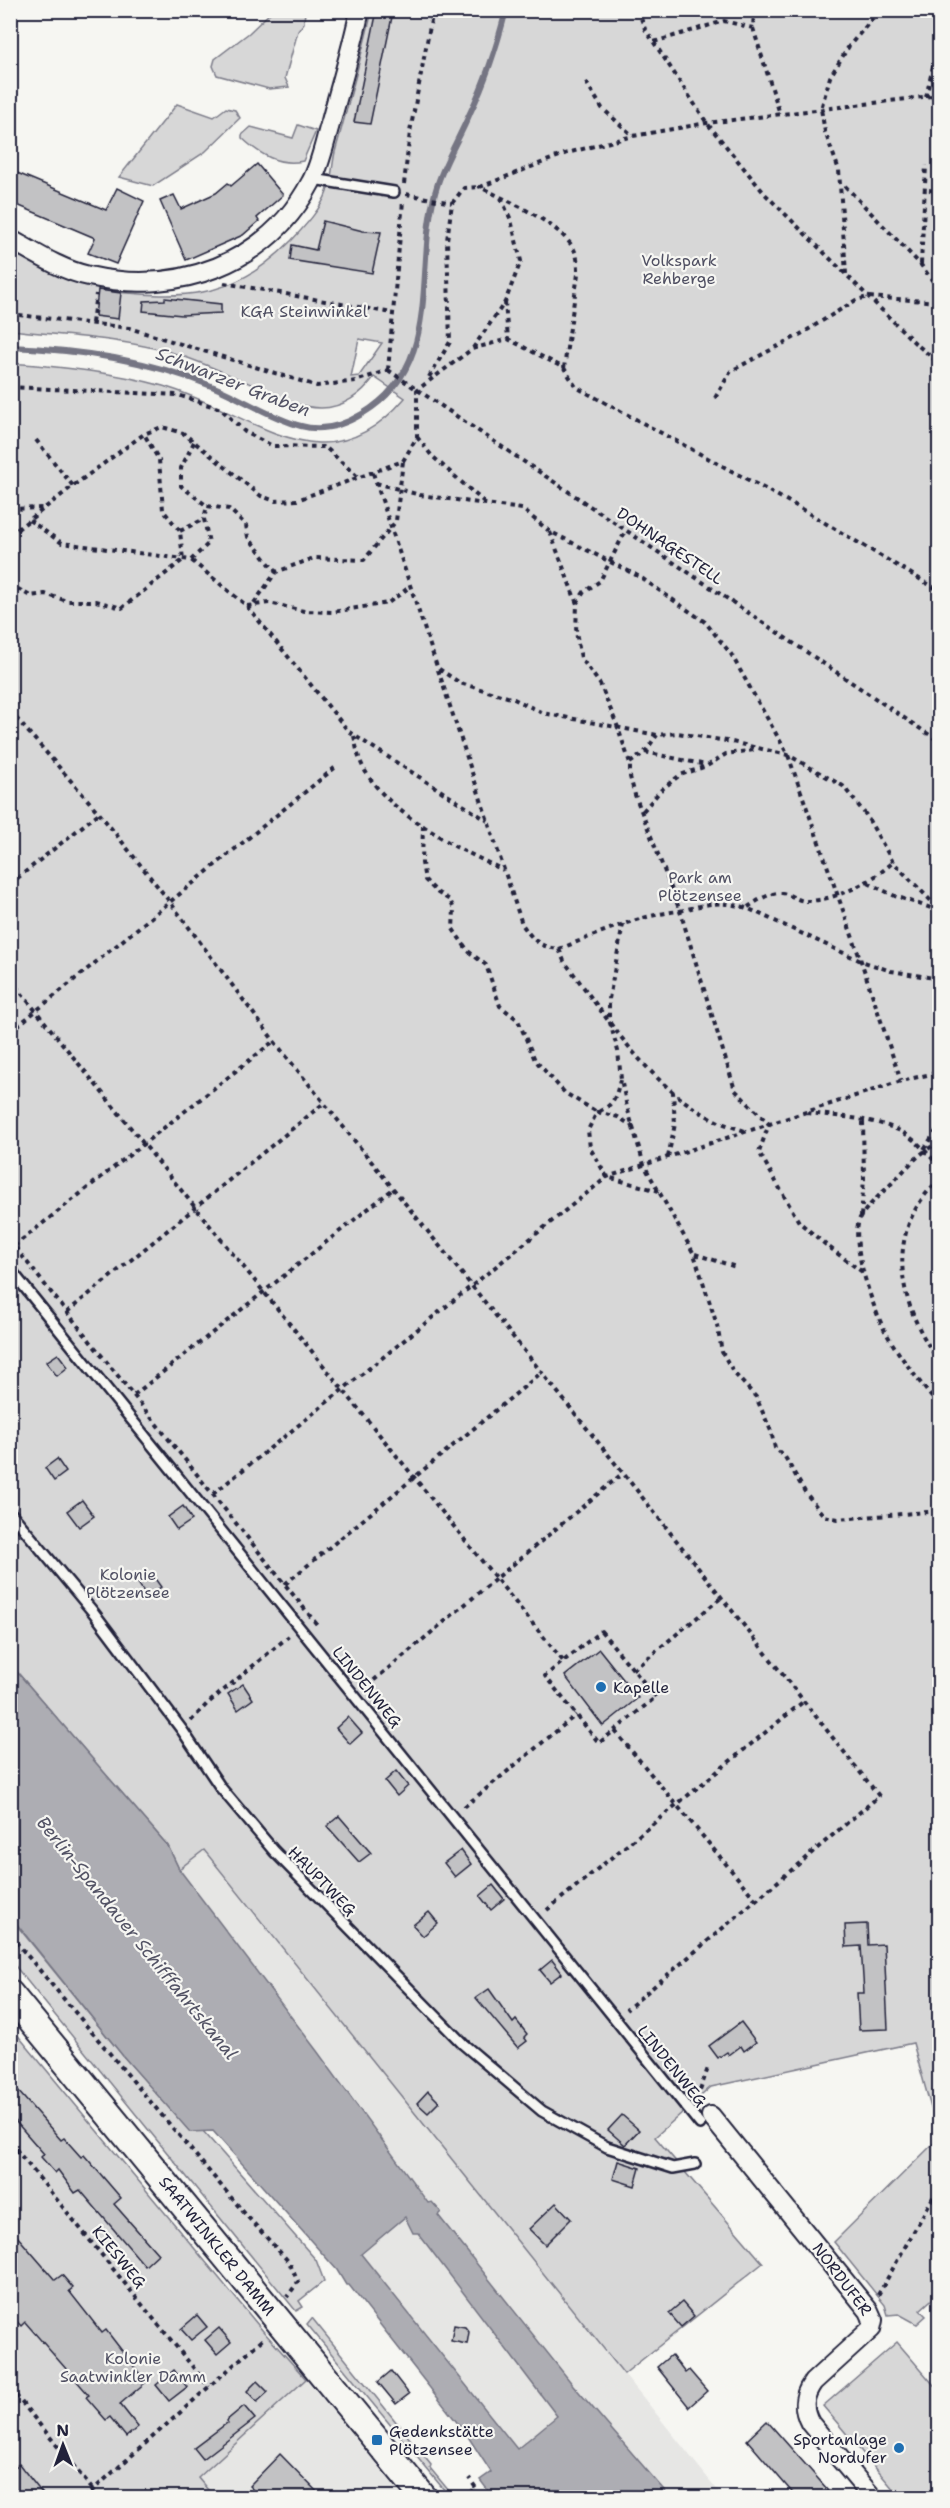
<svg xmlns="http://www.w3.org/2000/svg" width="950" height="2508" font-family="'Shantell Sans',sans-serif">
  <rect width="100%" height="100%" fill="#f6f6f2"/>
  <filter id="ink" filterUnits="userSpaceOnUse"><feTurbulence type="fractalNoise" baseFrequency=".0167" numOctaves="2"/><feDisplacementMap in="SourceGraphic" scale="12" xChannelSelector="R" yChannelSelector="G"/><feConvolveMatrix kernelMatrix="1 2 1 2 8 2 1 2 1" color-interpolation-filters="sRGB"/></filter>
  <g filter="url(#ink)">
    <!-- built -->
    <g fill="#e6e6e4">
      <polygon points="204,1850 723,2497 670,2497 573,2385 438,2215 440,2213 429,2203 317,2051 179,1869"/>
      <polygon points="405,2217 413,2232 418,2233 557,2416 517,2449 361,2254"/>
      <polygon points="306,2379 403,2497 214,2497 198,2478"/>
    </g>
    <!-- green -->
    <g fill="#d7d7d7" stroke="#7c7c89" stroke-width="1.5" fill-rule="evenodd">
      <polygon points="272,11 305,11 304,23 298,31 285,78 289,87 269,89 217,75 213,66 215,59 249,33"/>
      <path d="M372,11H939V2137L913,2043L711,2087L655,2137L763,2263L624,2374L204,1850L179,1869L168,1846L11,1665V363C62,367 113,372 163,386C254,412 324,493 405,398L374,377C362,394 343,408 321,408C297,408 275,395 253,385C227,374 200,361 173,353C120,338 65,336 11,330L10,251L45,269L99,286L98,290C181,299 230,303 292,240C304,227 321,209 327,192C332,180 332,165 335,152C348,105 361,58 372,11ZM359,339L382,343L359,376L351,377Z"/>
      <polygon points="177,104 214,117 226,108 235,110 240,118 205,152 153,186 119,177"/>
      <path d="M298,125L316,131L303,161C279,166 260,155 242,138V135L251,127L293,138Z"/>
      <polygon points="10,1917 123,2056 190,2131 203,2131 316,2260 324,2281 299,2301 303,2307 296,2311 11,1961"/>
      <polygon points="10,1973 289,2312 286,2314 11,1978"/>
      <polygon points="10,2026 263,2331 306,2379 198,2478 214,2497 11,2497"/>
      <polygon points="939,2138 939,2293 920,2310 926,2316 917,2324 899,2314 888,2315 885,2305 834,2242"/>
      <polygon points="312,2318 431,2465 430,2468 454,2497 450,2497 307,2324"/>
      <polygon points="897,2342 939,2391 939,2497 900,2497 823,2406"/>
    </g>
    <!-- water -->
    <path fill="#adadb3" stroke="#757583" stroke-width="1.5" fill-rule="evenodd" d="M11,1665L168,1846L179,1869L317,2051L428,2203L432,2202L441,2212L438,2215L573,2385L670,2497H493L480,2480L491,2472L467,2435L349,2285H346L337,2270L213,2131L190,2132L123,2056L11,1917ZM405,2217L413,2233H418L557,2416L517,2449L361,2254Z"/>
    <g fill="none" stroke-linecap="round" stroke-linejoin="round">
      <!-- stream -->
      <path stroke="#757583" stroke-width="6" d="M10,347C81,350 149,360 214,387C243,399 271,418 301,426C322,432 344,425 362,414C448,363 411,263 438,183C446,159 460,137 470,113C486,80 497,46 506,10"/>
    </g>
    <!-- building -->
    <g fill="#c2c2c4" stroke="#22223b" stroke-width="1.5">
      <polygon points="377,10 393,12 370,124 354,122"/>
      <polygon points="257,164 283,195 257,218 259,221 243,235 186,260 160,201 174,195 181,209 216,193 228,183 231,186"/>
      <polygon points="10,170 106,210 117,188 144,201 116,264 88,253 95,238 10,202"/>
      <polygon points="323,221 363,231 381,232 372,273 290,260 292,245 316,250"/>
      <polygon points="98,290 121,293 118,319 95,316"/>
      <polygon points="165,298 221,304 221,313 182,315 143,311 144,301 165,300"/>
      <polygon points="58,1354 68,1367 57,1376 46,1362"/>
      <polygon points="57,1459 66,1472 54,1481 45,1468"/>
      <polygon points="82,1500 94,1516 79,1527 67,1511"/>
      <polygon points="183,1506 192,1520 177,1530 168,1517"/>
      <polygon points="151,1573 161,1587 147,1597 138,1583"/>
      <polygon points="599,1649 638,1698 603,1726 565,1676"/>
      <polygon points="243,1684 253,1699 238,1710 228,1694"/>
      <polygon points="348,1717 362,1733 350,1744 336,1728"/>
      <polygon points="396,1771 408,1786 397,1796 385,1781"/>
      <polygon points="339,1816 371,1853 359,1862 327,1826"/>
      <polygon points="461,1850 471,1864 455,1877 444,1863"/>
      <polygon points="493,1885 504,1899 491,1910 480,1896"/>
      <polygon points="429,1912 438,1923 423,1936 413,1925"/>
      <polygon points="867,1924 868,1945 884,1944 888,2029 859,2030 857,1993 864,1993 861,1946 846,1947 845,1925"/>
      <polygon points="552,1960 562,1973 550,1982 540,1970"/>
      <polygon points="489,1989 513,2023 516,2020 527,2034 524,2037 527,2041 518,2048 476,1998"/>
      <polygon points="741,2022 756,2042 744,2051 741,2046 729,2055 727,2052 718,2058 709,2046"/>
      <polygon points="10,2082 61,2140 64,2138 81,2157 84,2155 121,2198 114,2204 158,2254 145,2266 80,2190 75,2193 58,2170 55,2173 41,2157 44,2154 10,2115"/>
      <polygon points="428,2091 439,2102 428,2113 417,2103"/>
      <polygon points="622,2115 639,2130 625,2145 608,2130"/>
      <polygon points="618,2161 640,2168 635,2186 613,2179"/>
      <polygon points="556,2203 571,2219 545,2245 529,2229"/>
      <polygon points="10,2228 55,2280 62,2275 73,2288 69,2291 102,2333 106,2330 146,2382 120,2404 138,2427 126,2437 110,2417 106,2420 86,2397 89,2395 25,2322 21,2326 10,2314"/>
      <polygon points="682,2302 694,2316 681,2327 669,2313"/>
      <polygon points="197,2315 207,2327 191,2340 181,2329"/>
      <polygon points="454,2325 465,2327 469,2332 467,2344 451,2341"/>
      <polygon points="219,2328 231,2342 217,2354 205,2340"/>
      <polygon points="671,2355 685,2373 689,2370 707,2391 689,2407 657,2367"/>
      <polygon points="174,2370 187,2387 169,2401 156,2385"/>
      <polygon points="391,2371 409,2394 396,2404 378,2382"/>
      <polygon points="257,2381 268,2392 257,2402 247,2391"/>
      <polygon points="244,2406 255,2419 203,2459 194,2448 227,2423 226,2421"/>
      <polygon points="767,2421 828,2490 820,2498 797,2498 747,2440"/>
      <polygon points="280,2454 323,2498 261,2498 249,2486"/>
      <polygon points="19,2464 30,2478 46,2498 19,2498 10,2487 10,2471"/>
    </g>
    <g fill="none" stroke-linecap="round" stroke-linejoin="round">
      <defs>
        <g id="service">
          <polyline points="313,179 394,192"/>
          <polyline points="10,1269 700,2124"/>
          <polyline points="10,1512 94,1613 182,1730 221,1788 274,1851 463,2044 542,2111 607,2147 673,2168 695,2164"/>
        </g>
        <g id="minor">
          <path d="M10,239C35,253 61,270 89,276C177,296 268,264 311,182C321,164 325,140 331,121C341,84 352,48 360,10"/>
          <path d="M711,2116L869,2311L873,2320L871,2329L813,2382C803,2396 802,2408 810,2423L873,2498"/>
        </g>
        <polyline id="secondary" points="10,1994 424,2498"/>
      </defs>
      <!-- service casing -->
      <use href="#service" stroke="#22223b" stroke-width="14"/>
      <!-- minor casing -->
      <use href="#minor" stroke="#22223b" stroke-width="22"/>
      <!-- secondary casing -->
      <use href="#secondary" stroke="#22223b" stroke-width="30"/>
      <!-- path -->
      <g stroke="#22223b" stroke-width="4" stroke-dasharray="4.5 4.5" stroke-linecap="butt">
        <polyline points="638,10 645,29 707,123 765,194 915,343 940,364"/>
        <polyline points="754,10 753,28 780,114"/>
        <polyline points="654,42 724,21 753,28"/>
        <polyline points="586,82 602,108 633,136"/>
        <polyline points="926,97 940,36"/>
        <polyline points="404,184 410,132 433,10"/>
        <polyline points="845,186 921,265 940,291"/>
        <polyline points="929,190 940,191"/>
        <polyline points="406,194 452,203"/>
        <polyline points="921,264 926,165"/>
        <polyline points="846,274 839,170 825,132 821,109 830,77 849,46 880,10"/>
        <polyline points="224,283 392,313"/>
        <polyline points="505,302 508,339"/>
        <polyline points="10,314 129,328 317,386 356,381 388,370"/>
        <polyline points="92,323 96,294"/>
        <polyline points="473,348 505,302 521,261 511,220 501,198"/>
        <path d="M564,368L578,274C578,264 578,255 572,246C554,220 508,201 480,187L567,153L633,136L707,123L940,95"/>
        <polyline points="388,370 940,742"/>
        <polyline points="388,370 403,201"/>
        <polyline points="429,377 450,342 447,240 452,203 464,188 480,187"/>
        <polyline points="10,387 178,395 221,409 245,432 273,446 325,447 359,478"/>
        <polyline points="715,398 731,371 801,334 856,300 868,297 940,302"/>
        <polyline points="417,437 432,456 484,502"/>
        <polyline points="36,440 73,486"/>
        <polyline points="194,442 181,468 181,486 207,506"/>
        <path d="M373,473L522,924C533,940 539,947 559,949L564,961C607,1017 647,1084 711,1118C721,1124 734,1127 745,1131"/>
        <polyline points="376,483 420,495 522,509 549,531 640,577 705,622 731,654 788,755 861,961 901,1081"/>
        <polyline points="10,509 42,508"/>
        <polyline points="29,520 62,543 191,560 247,606 349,732 488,821"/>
        <polyline points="180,531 204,519"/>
        <path d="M550,532L577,604L576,632L581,658L600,684L617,725L630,763V777L635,795L680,911C706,904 720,900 747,908L861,961L891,971L940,979"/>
        <polyline points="10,535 73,486 144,434 162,427 183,433 261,496 275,501 297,500 403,461 417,437 417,390 472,349 508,339 564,368 576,387 793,504 940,591"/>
        <polyline points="191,560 209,543 204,519 207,506 229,509 246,525 248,537 276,572"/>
        <polyline points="10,584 30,596 45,594 67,601 96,601 122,608 183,560 180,531 163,510 159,460 144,434"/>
        <polyline points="254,603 276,572 314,558 364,560 396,521 403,461"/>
        <polyline points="577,603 584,592 600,581 626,530"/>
        <polyline points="247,606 269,603 304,611 332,612 388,603 411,586"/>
        <polyline points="439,669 460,683 514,699 543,713 657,735 678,733 732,742 788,755 843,786 866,815 893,862 940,910"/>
        <polyline points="10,711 99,813 170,902 274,1041 623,1473 879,1796 626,2010"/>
        <polyline points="10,726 18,720"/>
        <path d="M354,736C356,744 357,753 360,760C369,785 400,813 423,826L422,863L425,880L438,893L450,900L454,909L453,929L468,951L486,965L500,1006L518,1020L535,1060L565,1093L597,1112C614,1106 616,1096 620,1080"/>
        <polyline points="645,752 706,765"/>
        <polyline points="630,763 645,752 657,735"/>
        <polyline points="643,811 661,790 680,775 707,766 726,754 754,750"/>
        <polyline points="423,826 456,847 503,870"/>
        <polyline points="868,883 895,896 940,911"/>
        <polyline points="10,884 99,813"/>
        <path d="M748,907C757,901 770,892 782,893C791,894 798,902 809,901C838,899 872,882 893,862"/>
        <polyline points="623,924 609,999 609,1019 618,1051 621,1079 627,1107 644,1165 694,1254 717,1325 722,1352 734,1373 756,1397 771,1431 775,1448 785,1457 805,1492 824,1516 838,1519 940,1511"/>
        <path d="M559,949C598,934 638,915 680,911L735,1090L769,1124L759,1152L799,1222L826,1245L865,1274"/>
        <polyline points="10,979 563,1661"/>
        <polyline points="10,1032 337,766"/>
        <path d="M807,1113C836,1116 871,1118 898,1130C914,1137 928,1154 940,1167"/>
        <polyline points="634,1127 618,1117 597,1112 588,1130 590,1148 607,1177 659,1191"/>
        <path d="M940,1142C919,1152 907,1168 891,1184C881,1194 867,1206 860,1218C849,1240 873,1308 884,1329C899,1357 921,1383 940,1408"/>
        <polyline points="924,1149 940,1125"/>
        <polyline points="668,1157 675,1124 673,1092"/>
        <path d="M940,1179C882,1231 898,1306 940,1362"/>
        <polyline points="861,1216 864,1179 863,1121"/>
        <polyline points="10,1241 319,1627"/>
        <polyline points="14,1246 274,1041"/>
        <polyline points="695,1254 736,1267"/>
        <polyline points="67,1312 324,1103"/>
        <polyline points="134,1395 393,1189"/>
        <polyline points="213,1494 607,1177 901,1081 940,1072"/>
        <polyline points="285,1584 541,1373"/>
        <polygon points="601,1631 656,1697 599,1743 545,1676"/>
        <polyline points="633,1670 722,1597"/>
        <polyline points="367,1686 623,1473"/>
        <polyline points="191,1721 207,1704 289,1636"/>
        <polyline points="615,1731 756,1900"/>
        <polyline points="464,1807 576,1715"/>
        <polyline points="547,1910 804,1701"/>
        <polyline points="10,1935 246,2215 289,2262 298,2282 287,2297"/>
        <polyline points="697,2099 708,2068"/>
        <polyline points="10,2142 209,2387"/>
        <polyline points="878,2295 940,2185"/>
        <polyline points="10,2388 93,2490"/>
        <polyline points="84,2498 265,2337"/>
        <polyline points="462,2498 476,2488 469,2478"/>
      </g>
      <!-- service -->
      <use href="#service" stroke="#f6f6f2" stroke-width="9"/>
      <!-- minor -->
      <use href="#minor" stroke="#f6f6f2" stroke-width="18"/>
      <!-- secondary -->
      <use href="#secondary" stroke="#f6f6f2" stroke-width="26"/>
    </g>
  </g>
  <!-- markers -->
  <g fill="#1f6fb2" stroke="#f6f6f2" stroke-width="2">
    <circle cx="601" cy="1687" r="6"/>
    <rect x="371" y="2434" width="12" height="12" rx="3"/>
    <circle cx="899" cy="2448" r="6"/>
  </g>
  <g text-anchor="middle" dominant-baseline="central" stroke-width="4.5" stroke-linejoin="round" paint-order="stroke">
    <!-- park labels -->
    <g font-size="16" fill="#4f4f62" stroke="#f6f6f2">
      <text x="679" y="260">Volkspark<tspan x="679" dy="18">Rehberge</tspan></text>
      <text x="304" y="311">KGA Steinwinkel</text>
      <text x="700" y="877">Park am<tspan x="700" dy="18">Plötzensee</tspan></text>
      <text x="128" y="1574">Kolonie<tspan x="128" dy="18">Plötzensee</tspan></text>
      <text x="133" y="2358">Kolonie<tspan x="133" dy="18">Saatwinkler Damm</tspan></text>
    </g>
    <!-- street labels -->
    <g font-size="16" fill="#22223b" stroke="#f6f6f2">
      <text transform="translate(670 546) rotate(34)">DOHNAGESTELL</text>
      <text transform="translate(367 1687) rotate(51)">LINDENWEG</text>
      <text transform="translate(322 1881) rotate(46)">HAUPTWEG</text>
      <text transform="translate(672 2066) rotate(51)">LINDENWEG</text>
      <text transform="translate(217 2246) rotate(51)">SAATWINKLER DAMM</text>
      <text transform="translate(119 2257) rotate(51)">KIESWEG</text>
      <text transform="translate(842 2279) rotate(53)">NORDUFER</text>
    </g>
    <!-- poi labels -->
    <g font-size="16" fill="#22223b" stroke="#f6f6f2" text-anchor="start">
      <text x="613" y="1687">Kapelle</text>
      <text x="389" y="2431">Gedenkstätte<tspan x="389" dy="18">Plötzensee</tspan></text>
      <text x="887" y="2439" text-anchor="end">Sportanlage<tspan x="887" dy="18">Nordufer</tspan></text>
    </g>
    <!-- water labels -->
    <g font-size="18" font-style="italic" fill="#535365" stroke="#f6f6f2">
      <text transform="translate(233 382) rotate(21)">Schwarzer Graben</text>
      <text transform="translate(137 1938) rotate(51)">Berlin-Spandauer Schifffahrtskanal</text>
    </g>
  </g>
  <!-- margin -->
  <rect width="950" height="2508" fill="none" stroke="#f6f6f2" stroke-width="36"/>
  <rect x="18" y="18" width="914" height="2472" fill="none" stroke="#22223b" stroke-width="2" filter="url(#ink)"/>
  <!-- north arrow -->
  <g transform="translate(63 2445) rotate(359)" stroke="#f6f6f2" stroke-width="4.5" paint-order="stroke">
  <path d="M0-4.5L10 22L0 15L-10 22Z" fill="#22223b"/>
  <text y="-9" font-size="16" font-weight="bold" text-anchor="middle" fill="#22223b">N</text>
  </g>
</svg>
